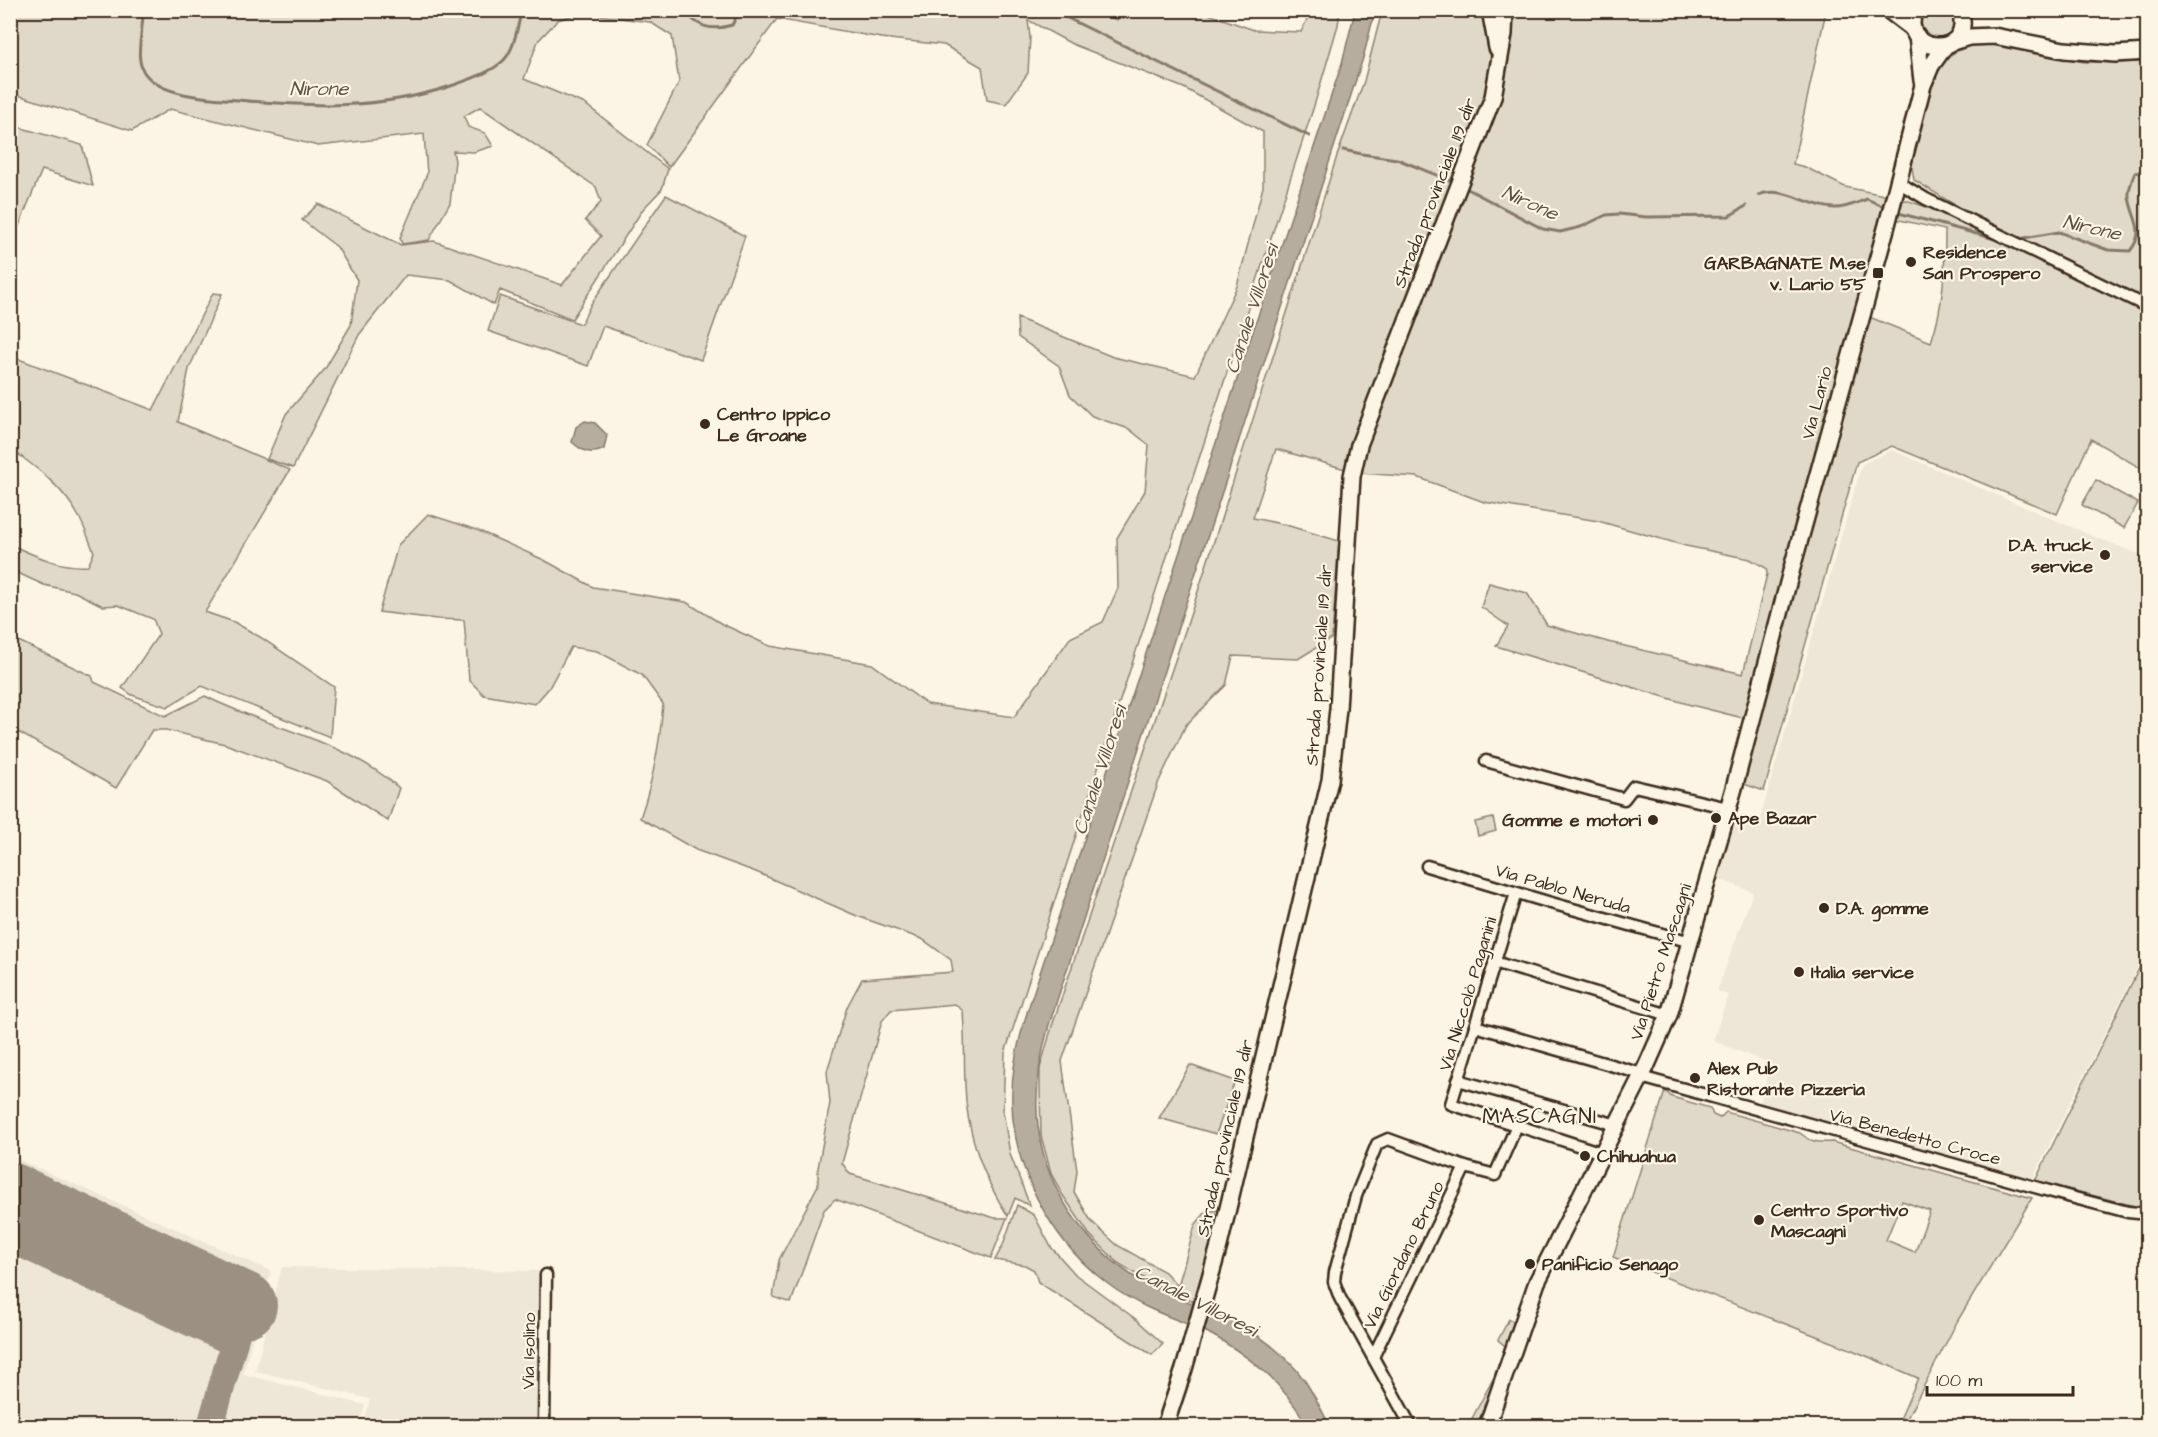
<svg xmlns="http://www.w3.org/2000/svg" width="2158" height="1437" font-family="'Architects Daughter',sans-serif">
  <rect width="100%" height="100%" fill="#fcf5e5"/>
  <filter id="ink" filterUnits="userSpaceOnUse"><feTurbulence type="fractalNoise" baseFrequency=".0167" numOctaves="2"/><feDisplacementMap in="SourceGraphic" scale="12" xChannelSelector="R" yChannelSelector="G"/><feConvolveMatrix kernelMatrix="1 2 1 2 8 2 1 2 1" color-interpolation-filters="sRGB"/></filter>
  <g filter="url(#ink)">
    <!-- built -->
    <g fill="#eee6d6">
      <polygon points="1892,450 2097,538 2147,557 2147,948 2029,1186 1759,1106 1771,1064 1713,1041 1728,995 1717,991 1753,892 1718,879 1735,816 1760,819 1862,464"/>
      <polygon points="11,1156 271,1271 243,1374 365,1405 359,1426 38,1426 11,1415"/>
      <polygon points="282,1267 540,1271 536,1426 363,1426 370,1399 255,1371"/>
    </g>
    <!-- green -->
    <g fill="#e0d8c8" stroke="#8e8173" stroke-width="1.5" fill-rule="evenodd">
      <path d="M1094,11L1117,20L1120,11H1200L1254,30L1301,32L1311,11H1340L1338,25L1314,106L1005,1053L1003,1111L1010,1154L1030,1206L1015,1198L1008,1216C983,1178 966,1131 965,1085C964,1060 965,1036 963,1011L955,1004L891,1010L882,1021L842,1163L850,1174L995,1218H1007L991,1258L835,1199L824,1210L791,1303L773,1297L779,1260L818,1185V1168L830,1103L827,1071L847,1007L862,979L953,972L951,960L922,939L857,916L756,872L696,850L640,818C653,781 660,743 663,704L642,675L597,651L571,647L549,688L535,704L484,695L469,680L464,620L437,619L379,612L398,545L428,514L477,530L544,560L593,587L686,602L722,624L770,646L872,664L927,704L1014,717L1070,638L1103,622L1118,588L1117,538L1145,491L1149,445L1129,429L1092,416L1070,395L1059,366L1018,337L1017,318L1113,357L1195,376L1237,286L1263,187V132L1184,88L1072,44L1028,20L1030,37L1028,73L1006,104L987,100L982,67L944,45L881,38L777,19L669,167L647,145L679,82L672,36L650,22L581,13L558,20L538,41L524,79L585,104L668,169L662,189L643,209L572,319L500,290L494,305L450,280L406,275L359,335L293,468L267,459L286,414L325,369L351,325L357,280L337,247L302,220L318,204L401,245L434,241L562,285L601,236L585,220L601,202L596,187L480,107L464,116L468,127L485,133L493,146L474,152L453,151L455,161L450,203L429,240L402,244L400,238L427,174L424,134L318,146L170,109L132,131L11,93V11Z"/>
      <polygon points="1382,11 1484,11 1488,22 1490,55 1506,55 1511,11 1826,11 1793,164 1805,167 1845,187 1889,196 1875,235 1747,719 1691,705 1496,646 1508,626 1481,607 1489,583 1527,593 1547,625 1608,642 1743,674 1767,574 1766,568 1750,559 1686,546 1598,521 1484,502 1417,477 1359,473 1276,449 1253,518 1286,525 1339,541 1332,638 1298,659 1233,656 1226,685 1186,725 1159,781 1062,1061 1077,1171 1074,1192 1091,1221 1117,1245 1165,1272 1178,1286 1195,1225 1206,1212 1220,1210 1194,1302 1150,1282 1118,1263 1089,1234 1062,1194 1051,1173 1041,1136 1040,1092 1040,1068 1052,1026 1193,607 1337,156 1364,81"/>
      <path d="M1923,11H1952C1966,36 1929,53 1920,24Z"/>
      <path d="M1985,40L2037,53L2084,62H2147V472L2091,439L2057,514L1892,446L1857,462L1764,791L1744,784L1842,402L1867,316L1931,342C1944,305 1945,268 1945,230L1895,219L1899,201L1906,200L1956,217L1960,208L1914,180L1911,162L1929,84L1940,64L1955,52Z"/>
      <polygon points="11,125 82,145 93,186 42,170 11,245"/>
      <polygon points="666,195 745,236 701,360 603,326 588,366 488,331 500,296 581,324 591,304"/>
      <path d="M213,293L222,294L189,369L178,422L290,470L205,612L234,622L260,637L334,687L330,737L202,686L167,707L132,695L122,688L159,634L153,619L118,605L103,606L75,592L44,585L11,570V545C36,556 60,568 88,566L94,552C89,540 85,528 79,517C64,488 36,467 11,449V356L153,410Z"/>
      <polygon points="2096,480 2138,503 2124,528 2082,505"/>
      <path d="M10,637L92,676L94,682L165,716L205,696C269,729 344,739 399,788L388,821L327,781L225,744L166,730H152L116,788L11,728Z"/>
      <polygon points="1493,818 1496,831 1478,836 1475,822"/>
      <polygon points="2147,952 2147,1209 2035,1181"/>
      <polygon points="1190,1065 1235,1081 1216,1134 1159,1118"/>
      <path d="M1665,1091L1672,1097L1710,1108L1713,1115L1720,1118L1726,1112L1800,1133C1811,1142 1818,1143 1832,1142L2032,1198L1958,1320L1903,1426H1897L1918,1378L1850,1349L1613,1257ZM1902,1201L1930,1211L1915,1252L1886,1240Z"/>
      <polygon points="1017,1205 1034,1215 1051,1247 1076,1275 1137,1320 1163,1344 1152,1355 1038,1282 1034,1270 1025,1265 995,1260 1003,1245"/>
      <polygon points="1509,1319 1514,1322 1514,1325 1481,1426 1468,1426 1494,1377 1505,1346 1498,1340"/>
    </g>
    <!-- water -->
    <g fill="#b7ad9e" stroke="#85796b" stroke-width="1.5">
      <path d="M1355,11H1375L1363,58L1049,1025C1028,1097 1032,1161 1077,1222C1093,1243 1111,1262 1133,1276C1153,1288 1174,1296 1196,1305L1190,1325C1161,1314 1133,1303 1108,1284C1050,1241 1009,1163 1012,1091C1013,1055 1024,1021 1035,988L1342,63Z"/>
      <path d="M585,421L595,423L607,435L604,449C591,456 582,451 572,442L576,427Z"/>
      <path d="M1209,1309C1245,1325 1282,1348 1305,1381C1315,1396 1322,1411 1330,1426H1307C1284,1382 1246,1353 1203,1330Z"/>
    </g>
    <g fill="none" stroke-linecap="round" stroke-linejoin="round">
      <!-- stream -->
      <g stroke="#85796b" stroke-width="3">
        <path d="M143,10C144,31 132,61 147,76C166,97 211,98 238,100C313,107 380,110 454,85C470,79 490,73 503,61C515,50 517,26 522,10"/>
        <path d="M681,10C699,26 708,32 732,25L740,10"/>
        <path d="M882,10C899,19 901,19 918,10"/>
        <polyline points="1051,10 1309,136"/>
        <polyline points="1343,150 1362,154 1397,159 1454,182"/>
        <polyline points="1462,186 1543,229 1560,232 1581,227 1606,215 1619,214 1646,217 1729,216 1746,206"/>
        <path d="M1758,195C1783,184 1810,208 1835,208C1847,208 1856,203 1867,199L1887,208"/>
        <polyline points="1895,212 1999,240"/>
        <path d="M2024,238L2059,232L2108,250L2130,251C2147,230 2132,219 2129,197C2128,189 2132,180 2135,173L2139,172L2148,176"/>
      </g>
      <!-- taxiway -->
      <g stroke="#9c9082" stroke-width="27">
        <polyline points="38,1208 21,1244 234,1343 244,1305"/>
        <polyline points="219,1426 211,1424 234,1343"/>
      </g>
      <!-- runway -->
      <polyline stroke="#9c9082" stroke-width="66" points="10,1195 244,1305"/>
      <defs>
        <g id="street">
          <polyline points="1898,182 1926,199 2148,307"/>
          <polyline points="1486,761 1624,799 1634,786 1728,808"/>
          <polyline points="1427,866 1551,903 1691,942"/>
          <polyline points="1516,893 1451,1104 1602,1153"/>
          <polyline points="1494,962 1669,1015"/>
          <polyline points="1475,1026 1642,1074"/>
          <polyline points="1641,1077 2067,1196 2128,1212 2148,1214"/>
          <polyline points="1458,1080 1617,1125"/>
          <polyline points="1373,1357 1465,1167"/>
          <polyline points="544,1426 546,1275"/>
          <polyline points="1411,1426 1340,1298 1334,1282 1335,1272 1356,1196 1377,1144 1388,1139 1465,1167 1495,1175 1517,1125"/>
        </g>
        <g id="secondary">
          <polyline points="1490,10 1497,48"/>
          <polyline points="1888,10 1913,29"/>
          <path d="M1915,10C1896,55 1976,61 1960,10"/>
          <polyline points="1917,36 1922,81"/>
          <polyline points="1952,42 1969,37 1994,36 2064,50 2115,54 2148,52"/>
          <polyline points="1165,1426 1184,1369 1219,1246 1330,780 1338,709 1352,476 1359,445 1493,97 1504,34 1505,10"/>
          <polyline points="1487,1426 1537,1282 1646,1067 1669,1015 1734,788 1792,568 1887,225 1923,85 1931,66 1946,45"/>
        </g>
      </defs>
      <!-- street casing -->
      <use href="#street" stroke="#3b2a1e" stroke-width="15"/>
      <!-- secondary casing -->
      <use href="#secondary" stroke="#3b2a1e" stroke-width="20"/>
      <!-- street -->
      <use href="#street" stroke="#fcf5e5" stroke-width="10"/>
      <!-- secondary -->
      <use href="#secondary" stroke="#fcf5e5" stroke-width="15"/>
    </g>
  </g>
  <!-- markers -->
  <g fill="#3b2a1e" stroke="#fcf5e5" stroke-width="2">
    <circle cx="1911" cy="262" r="6"/>
    <rect x="1872" y="267" width="12" height="12" rx="3"/>
    <circle cx="705" cy="424" r="6"/>
    <circle cx="2105" cy="555" r="6"/>
    <circle cx="1716" cy="818" r="6"/>
    <circle cx="1653" cy="820" r="6"/>
    <circle cx="1824" cy="908" r="6"/>
    <circle cx="1799" cy="972" r="6"/>
    <circle cx="1695" cy="1078" r="6"/>
    <circle cx="1585" cy="1156" r="6"/>
    <circle cx="1759" cy="1220" r="6"/>
    <circle cx="1530" cy="1264" r="6"/>
  </g>
  <g text-anchor="middle" dominant-baseline="central" stroke-width="4.5" stroke-linejoin="round" paint-order="stroke">
    <!-- street labels -->
    <g font-size="18" fill="#3b2a1e" stroke="#fcf5e5">
      <text transform="translate(1435 193) rotate(-69)">Strada provinciale 119 dir</text>
      <text transform="translate(1817 403) rotate(-75)">Via Lario</text>
      <text transform="translate(1319 665) rotate(-86)">Strada provinciale 119 dir</text>
      <text transform="translate(1563 889) rotate(16)">Via Pablo Neruda</text>
      <text transform="translate(1661 962) rotate(-72)">Via Pietro Mascagni</text>
      <text transform="translate(1468 994) rotate(-73)">Via Niccolò Paganini</text>
      <text transform="translate(1915 1137) rotate(15)">Via Benedetto Croce</text>
      <text transform="translate(1225 1138) rotate(-77)">Strada provinciale 119 dir</text>
      <text transform="translate(1404 1255) rotate(-64)">Via Giordano Bruno</text>
      <text transform="translate(529 1351) rotate(-89)">Via Isolino</text>
    </g>
    <!-- poi labels -->
    <g font-size="18" font-weight="bold" fill="#3b2a1e" stroke="#fcf5e5" text-anchor="start">
      <text x="1923" y="252">Residence<tspan x="1923" dy="21">San Prospero</tspan></text>
      <text x="1866" y="263" text-anchor="end">GARBAGNATE M.se<tspan x="1866" dy="21">v. Lario 55</tspan></text>
      <text x="717" y="414">Centro Ippico<tspan x="717" dy="21">Le Groane</tspan></text>
      <text x="2093" y="545" text-anchor="end">D.A. truck<tspan x="2093" dy="21">service</tspan></text>
      <text x="1728" y="818">Ape Bazar</text>
      <text x="1641" y="820" text-anchor="end">Gomme e motori</text>
      <text x="1836" y="908">D.A. gomme</text>
      <text x="1811" y="972">Italia service</text>
      <text x="1707" y="1068">Alex Pub<tspan x="1707" dy="21">Ristorante Pizzeria</tspan></text>
      <text x="1597" y="1156">Chihuahua</text>
      <text x="1771" y="1210">Centro Sportivo<tspan x="1771" dy="21">Mascagni</tspan></text>
      <text x="1542" y="1264">Panificio Senago</text>
    </g>
    <!-- water labels -->
    <g font-size="20" font-style="italic" fill="#605144" stroke="#fcf5e5">
      <text x="319" y="89">Nirone</text>
      <text transform="translate(1530 203) rotate(24)">Nirone</text>
      <text transform="translate(2092 228) rotate(13)">Nirone</text>
      <text transform="translate(1252 309) rotate(-72)">Canale Villoresi</text>
      <text transform="translate(1100 770) rotate(-72)">Canale Villoresi</text>
      <text transform="translate(1196 1301) rotate(27)">Canale Villoresi</text>
    </g>
    <!-- quarter labels -->
    <g font-size="21" letter-spacing="1.5" fill="#3b2a1e" stroke="#fcf5e5">
      <text x="1540" y="1116">MASCAGNI</text>
    </g>
  </g>
  <!-- margin -->
  <rect width="2158" height="1437" fill="none" stroke="#fcf5e5" stroke-width="36"/>
  <rect x="18" y="18" width="2122" height="1401" fill="none" stroke="#3b2a1e" stroke-width="2" filter="url(#ink)"/>
  <!-- scale -->
  <path d="M1927 1386v9h146v-9" fill="none" stroke="#3b2a1e" stroke-width="3"/>
  <text x="1936" y="1386" font-size="18" fill="#3b2a1e" stroke="#fcf5e5" stroke-width="4.5" paint-order="stroke">100 m</text>
</svg>
